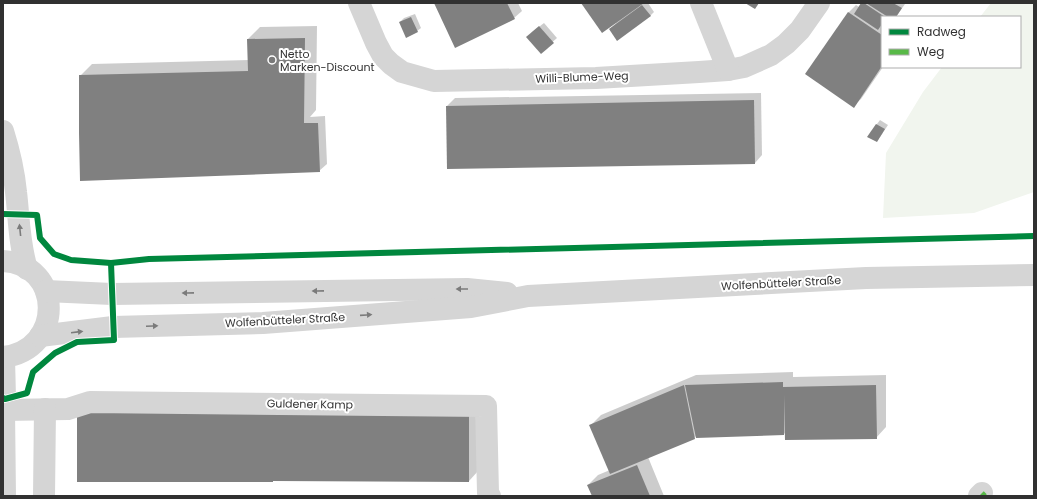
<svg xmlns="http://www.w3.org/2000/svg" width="1037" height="499" font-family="Poppins,sans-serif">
  <rect width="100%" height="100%" fill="#fff"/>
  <!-- green -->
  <polygon fill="#f1f5ee" points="991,3 1034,3 1034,192 974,213 883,218 886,153 923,92 942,67 1020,67 1020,17 980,17"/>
  <!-- shadow -->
  <g fill="#0003">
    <polygon points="435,3 518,3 522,11 514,18"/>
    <polygon points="582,3 648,3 654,12 650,16 610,29 616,23 615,22"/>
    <polygon points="862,3 903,3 905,4 896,17 890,17 888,16 887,17 882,17 882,67 883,67 861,99 853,106 806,74 849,12 856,5 859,7"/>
    <polygon points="415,14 421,28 417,31 400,22 404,18"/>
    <polygon points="544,23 557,38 541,52 531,33"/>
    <polygon points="317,26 316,110 310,117 325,116 327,164 319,171 80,76 92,64 249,60 248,39 260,27"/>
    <polygon points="761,93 762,155 755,163 448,168 447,106 455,98"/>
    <polygon points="880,120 888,125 880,137 876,141 869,136 877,124"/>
    <polygon points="793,372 793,377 886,375 886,427 876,438 786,432 784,434 697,435 694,438 648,457 664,496 593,496 588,485 598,475 610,470 591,425 601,415 696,375"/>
    <polygon points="479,403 479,470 469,481 78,481"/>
  </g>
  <!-- building -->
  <g fill="#808080">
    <polygon points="434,3 507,3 515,19 455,48"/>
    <polygon points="581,3 644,3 602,33"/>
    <polygon points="745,3 759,3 755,9"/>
    <polygon points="861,3 864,3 885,17 882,17 882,24 878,30 854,14"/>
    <polygon points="866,3 893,3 902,8 896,17 888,17"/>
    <polygon points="642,5 651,16 617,41 609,29"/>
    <polygon points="848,12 882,35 882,66 854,108 805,74"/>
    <polygon points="411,17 418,32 406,38 399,22"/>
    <polygon points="539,26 554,43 541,54 526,37"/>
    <polygon points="305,38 304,123 318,123 320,172 80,181 79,133 79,75 248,71 247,39"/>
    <polygon points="754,100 755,164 447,169 446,106"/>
    <polygon points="876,124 885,129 877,142 867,137"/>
    <polygon points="783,382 783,387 876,385 877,439 785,440 784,395 784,435 696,438 685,385"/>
    <polygon points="684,385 695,439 610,474 589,425"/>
    <rect x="77" y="413" width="196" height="69"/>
    <polygon points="273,413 469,413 469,482 273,481"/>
    <polygon points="637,465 650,496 592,496 587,485"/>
  </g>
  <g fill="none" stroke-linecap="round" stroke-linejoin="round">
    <!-- minor -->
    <g stroke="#d5d5d5" stroke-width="22">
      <polyline points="359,3 376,43 383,56 391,64 402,72 434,81 596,78 699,72 728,70 744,67 771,55 786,44 800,30 819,3"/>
      <polyline points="701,3 728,70"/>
      <path d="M3,131C9,150 14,171 16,192C19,217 19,244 27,269"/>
      <polyline points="4,357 5,399 4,401 4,410 5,496"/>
      <polyline points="4,410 68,409 90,402 486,406 488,493 490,496"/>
      <polyline points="44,496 45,409"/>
      <polyline points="979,496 982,493"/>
    </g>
    <!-- tertiary -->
    <g stroke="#d5d5d5" stroke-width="22">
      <path d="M3,261C63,264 65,350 3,357"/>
      <polyline points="46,291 112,294 467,289 507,293"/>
      <polyline points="40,336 113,327 263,323 471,307 528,296 866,278 1034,275"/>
    </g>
    <!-- quiet -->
    <polyline stroke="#58b947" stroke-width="5" stroke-dasharray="10 5" stroke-linecap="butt" points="982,493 985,496"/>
    <defs>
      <g id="cycleway">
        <polyline points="3,214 37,215 40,238 54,254 71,260 111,263 149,259 1034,236"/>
        <polyline points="3,398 5,399 27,393 33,372 55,353 77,342 114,340 111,263"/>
      </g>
    </defs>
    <!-- cycleway casing -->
    <use href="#cycleway" stroke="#fff" stroke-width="8"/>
    <!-- cycleway -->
    <use href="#cycleway" stroke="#00873e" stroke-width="6"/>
  </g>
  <!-- one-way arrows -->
  <defs><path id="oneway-solid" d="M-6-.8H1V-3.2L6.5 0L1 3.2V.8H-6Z"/></defs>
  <g fill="#7b7b7b">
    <use href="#oneway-solid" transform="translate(20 230) rotate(-96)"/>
    <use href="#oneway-solid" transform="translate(462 289) rotate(180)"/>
    <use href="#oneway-solid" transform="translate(318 291) rotate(179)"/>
    <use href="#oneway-solid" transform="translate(188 293) rotate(179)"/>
    <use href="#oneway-solid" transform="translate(366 315) rotate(-4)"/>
    <use href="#oneway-solid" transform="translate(152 326) rotate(-2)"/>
    <use href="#oneway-solid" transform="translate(77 332) rotate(-7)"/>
  </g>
  <!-- markers -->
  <circle fill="#797979" stroke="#fff" stroke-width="1.5" cx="272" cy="60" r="4"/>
  <g text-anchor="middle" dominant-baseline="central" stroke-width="4" stroke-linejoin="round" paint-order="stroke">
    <!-- poi labels -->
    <g font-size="11" fill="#313131" stroke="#fff" text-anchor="start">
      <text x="280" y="54">Netto<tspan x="280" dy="13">Marken-Discount</tspan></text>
    </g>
    <!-- street labels -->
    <g font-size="11" fill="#313131" stroke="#fff">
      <text transform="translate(582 77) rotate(-2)">Willi-Blume-Weg</text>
      <text transform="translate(781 283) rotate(-3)">Wolfenbütteler Straße</text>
      <text transform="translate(285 320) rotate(-3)">Wolfenbütteler Straße</text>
      <text transform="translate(310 404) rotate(1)">Guldener Kamp</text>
    </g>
  </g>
  <!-- border -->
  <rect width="1037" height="499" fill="none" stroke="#313131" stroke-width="8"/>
  <!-- legend -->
  <rect x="881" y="16" width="140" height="52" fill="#ffffff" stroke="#adadad"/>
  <rect x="889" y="29" width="20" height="6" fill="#00873e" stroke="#adadad"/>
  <text x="917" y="36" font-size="12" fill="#313131">Radweg</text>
  <rect x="889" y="49" width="20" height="6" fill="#58b947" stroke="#adadad"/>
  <text x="917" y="56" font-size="12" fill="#313131">Weg</text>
</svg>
